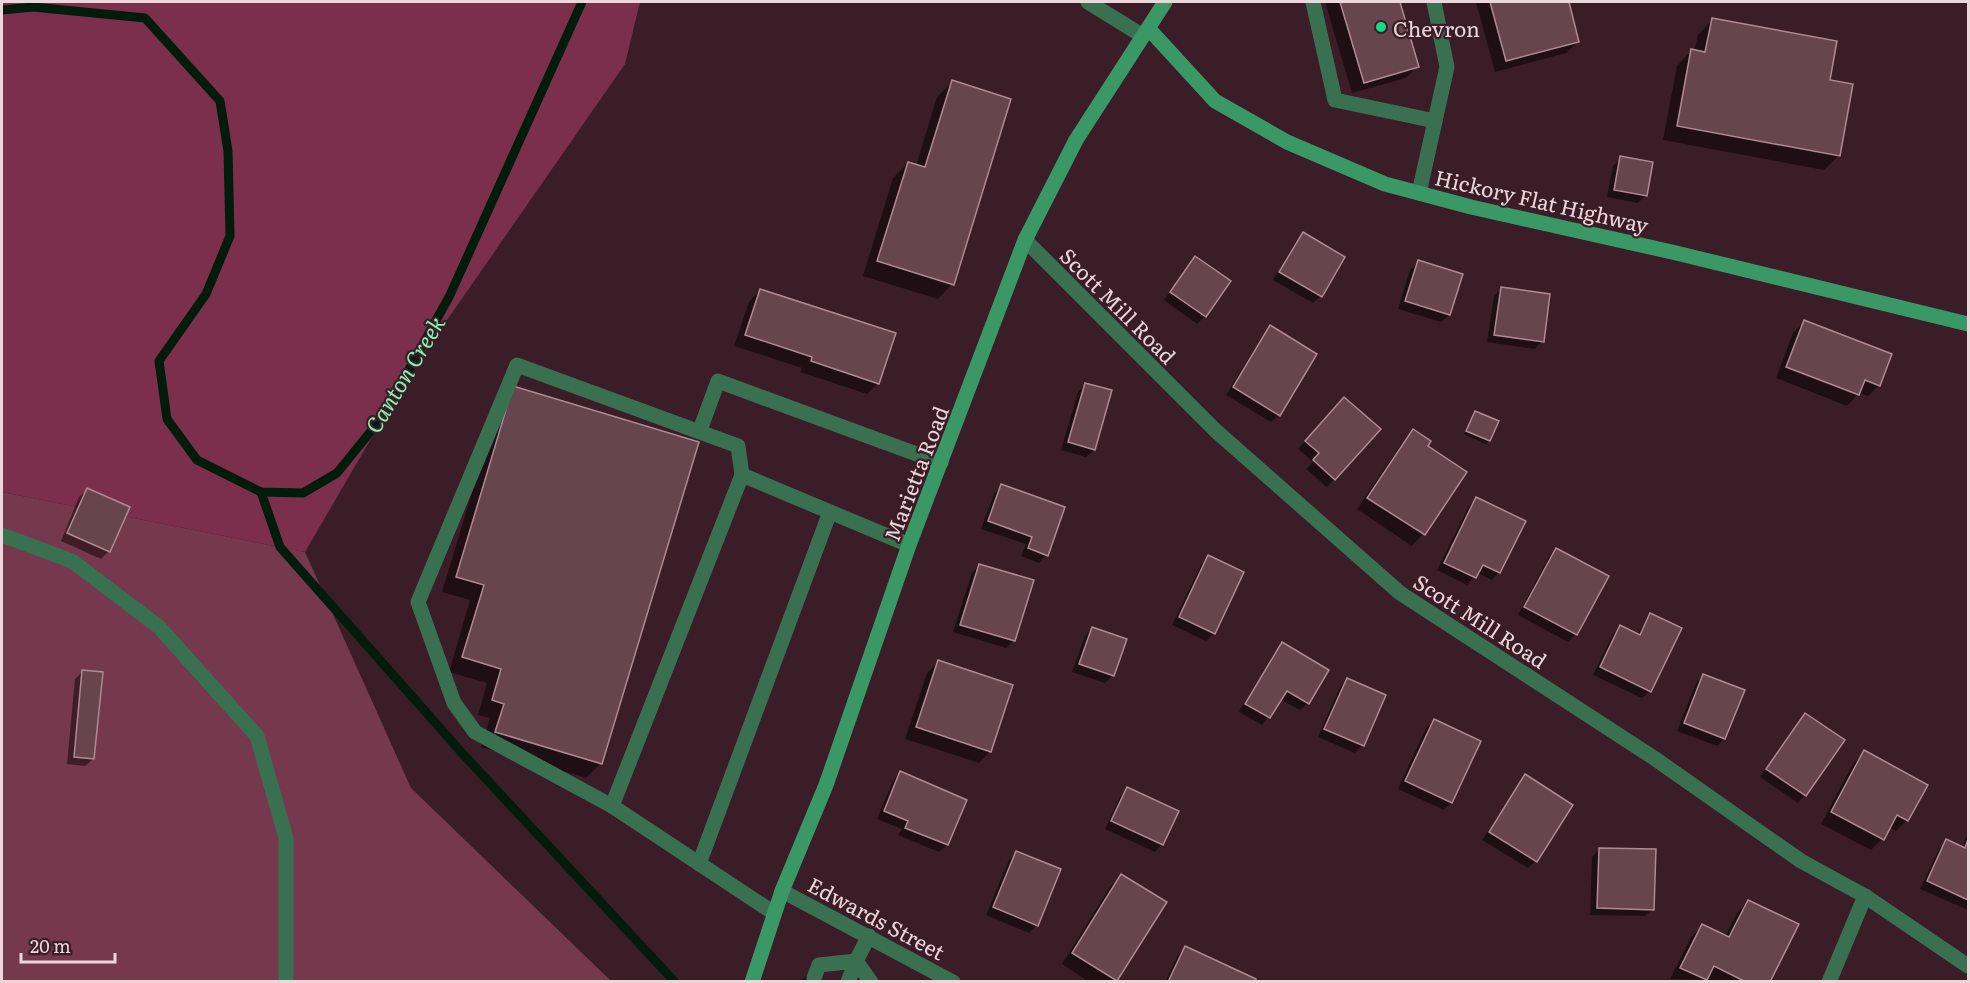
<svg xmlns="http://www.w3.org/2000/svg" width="1970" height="983" font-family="Literata,serif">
  <rect width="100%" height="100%" fill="#3b1d27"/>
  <!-- green -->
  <polygon fill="#75384d" points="2,492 305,552 411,788 611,981 2,982"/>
  <!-- forest -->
  <polygon fill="#7b2f4b" points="2,2 640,2 625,64 404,382 305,552 2,492"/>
  <!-- shadow -->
  <g fill="#0007">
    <polygon points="1325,2 1399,2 1418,66 1406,78 1352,93"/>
    <polygon points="1476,2 1567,2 1578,42 1566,53 1495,72"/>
    <polygon points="1712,20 1828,81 1839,155 1824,170 1663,140 1677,66 1691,51 1694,51 1698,35"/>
    <polygon points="952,82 952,284 938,299 863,276 893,178 908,163 916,166 937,97"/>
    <polygon points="1621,158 1646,195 1638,203 1607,197 1613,166"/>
    <polygon points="1303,234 1321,296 1313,303 1273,280 1296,241"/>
    <polygon points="1195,258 1205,316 1197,324 1164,300"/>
    <polygon points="1418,262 1461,275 1449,315 1441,322 1398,309 1410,270"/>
    <polygon points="1501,289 1542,341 1535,349 1487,342 1494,296"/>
    <polygon points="760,290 878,383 867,394 800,372 802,368 734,346 749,302"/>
    <polygon points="1805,322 1879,385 1868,396 1859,393 1847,406 1776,378 1793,333"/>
    <polygon points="1270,327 1279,415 1271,422 1226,395 1263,335"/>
    <polygon points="1085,384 1094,450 1086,457 1061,450 1078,392"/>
    <polygon points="514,388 601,763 586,778 481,747 490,718 478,715 487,683 449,672 470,600 442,592 499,403"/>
    <polygon points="1336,406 1334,479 1327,487 1306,469 1313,462 1298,449"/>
    <polygon points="1475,413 1489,441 1486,444 1464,434"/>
    <polygon points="1413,431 1426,447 1465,472 1423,534 1412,546 1357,509 1402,443"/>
    <polygon points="1001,486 1046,555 1039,563 1021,556 1026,544 981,529 994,494"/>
    <polygon points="87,490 109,551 101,559 61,541 79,497"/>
    <polygon points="1476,499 1499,572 1492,580 1477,573 1467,585 1437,570 1469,506"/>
    <polygon points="1556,550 1576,634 1568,642 1518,615 1549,557"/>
    <polygon points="1208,557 1214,633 1206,641 1172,625 1201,565"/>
    <polygon points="979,565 1013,641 1006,648 953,632 972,573"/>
    <polygon points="1650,615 1650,691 1642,698 1593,675 1613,634 1621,627 1637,635"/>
    <polygon points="1092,628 1113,675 1105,683 1072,672 1085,636"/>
    <polygon points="1282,644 1308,703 1300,710 1280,699 1262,725 1239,712 1275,652"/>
    <polygon points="938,662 990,751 979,763 905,739 927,673"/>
    <polygon points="83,671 93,759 85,766 67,764 75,679"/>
    <polygon points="1703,676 1724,739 1717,746 1677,731 1696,683"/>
    <polygon points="1348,679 1384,696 1362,745 1355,753 1318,737 1340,687"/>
    <polygon points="1805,715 1805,795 1798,803 1760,777"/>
    <polygon points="1434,721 1451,802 1444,810 1398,789 1426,728"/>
    <polygon points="1864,752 1907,820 1896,831 1889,827 1882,839 1871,850 1821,824 1853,764"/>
    <polygon points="900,773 965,801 947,845 939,852 898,835 902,829 877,819 893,781"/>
    <polygon points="1525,776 1535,861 1528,868 1482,840"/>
    <polygon points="1127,789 1162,844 1155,852 1105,829 1120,797"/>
    <polygon points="1968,832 1968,910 1920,889 1939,849 1947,841 1962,848"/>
    <polygon points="1599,849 1653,909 1645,916 1590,915 1592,857"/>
    <polygon points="1016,853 1037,925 1029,933 986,915 1009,860"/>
    <polygon points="1121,876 1116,980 1089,982 1062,964 1110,887"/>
    <polygon points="1748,901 1768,982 1670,979 1691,937 1703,926 1725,937 1737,913"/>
    <polygon points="1185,948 1254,982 1165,982 1178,955"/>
    <polygon points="806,976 819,982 800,982"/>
  </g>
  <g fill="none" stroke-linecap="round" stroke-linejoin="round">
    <!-- stream -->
    <g stroke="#011c0e" stroke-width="9">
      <polyline points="2,10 33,7 145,18 220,101 228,151 230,236 206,294 159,361 167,419 197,460 261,492 303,493 337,473 384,415 450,295 582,2"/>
      <polyline points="261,492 280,547 462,753 675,982"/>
    </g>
  </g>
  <!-- building -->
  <g fill="#67454f" stroke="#af8993" stroke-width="1.5">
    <polygon points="1340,2 1400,2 1419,67 1364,83"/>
    <polygon points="1490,2 1569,2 1579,42 1506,61"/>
    <polygon points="1712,18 1837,41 1830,80 1853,84 1840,156 1677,126 1691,49 1705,52"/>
    <polygon points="952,80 1011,99 954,285 877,261 908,162 925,167"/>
    <polygon points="1620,156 1653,162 1647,196 1614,190"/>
    <polygon points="1303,232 1345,257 1322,297 1279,272"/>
    <polygon points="1195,256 1231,281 1206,317 1170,292"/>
    <polygon points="1418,260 1463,274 1450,315 1405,301"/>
    <polygon points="1501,287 1550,294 1544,342 1494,335"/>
    <polygon points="760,289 896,333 879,384 811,361 812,357 745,335"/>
    <polygon points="1804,320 1892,354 1880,386 1865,380 1859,395 1786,367"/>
    <polygon points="1270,325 1317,354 1280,416 1233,387"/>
    <polygon points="1085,383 1112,390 1095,450 1068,442"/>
    <polygon points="513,386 699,442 602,764 495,732 504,704 492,700 501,669 462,657 484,585 456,577"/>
    <polygon points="1344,397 1381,429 1335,480 1313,460 1319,453 1305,441"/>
    <polygon points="1475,411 1499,421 1490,441 1466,431"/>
    <polygon points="1413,429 1431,441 1428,446 1467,472 1425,535 1367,498"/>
    <polygon points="1001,484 1065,507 1048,556 1028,548 1032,537 988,521"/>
    <polygon points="87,488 130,507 110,552 67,533"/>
    <polygon points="1476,497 1526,521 1500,573 1483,565 1476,578 1444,563"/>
    <polygon points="1556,548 1609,576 1577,635 1524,607"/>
    <polygon points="1208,555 1244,572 1215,634 1179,617"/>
    <polygon points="979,564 1034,580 1015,641 960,625"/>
    <polygon points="1650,613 1682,628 1651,692 1600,667 1620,625 1640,635"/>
    <polygon points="1092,627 1127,639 1114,676 1079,664"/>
    <polygon points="1282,642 1329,670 1309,704 1287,691 1270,718 1245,704"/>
    <polygon points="938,660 1013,685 991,752 916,727"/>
    <polygon points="82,670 103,672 94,759 74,757"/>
    <polygon points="1703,674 1745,690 1725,739 1684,723"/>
    <polygon points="1347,678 1386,695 1364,746 1324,729"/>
    <polygon points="1805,713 1845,740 1806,796 1766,769"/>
    <polygon points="1434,719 1481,741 1452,803 1405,781"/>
    <polygon points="1864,750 1928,785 1908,821 1897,815 1884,840 1831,812"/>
    <polygon points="900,771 967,800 948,845 905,828 908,821 884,811"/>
    <polygon points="1525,774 1573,805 1537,862 1489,832"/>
    <polygon points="1127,787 1179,811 1163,845 1111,821"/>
    <polygon points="1946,839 1965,848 1968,839 1968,900 1927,881"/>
    <polygon points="1599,848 1656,849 1654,910 1597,908"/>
    <polygon points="1016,851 1061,869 1038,926 993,907"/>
    <polygon points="1121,874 1167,902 1117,981 1072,953"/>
    <polygon points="1748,900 1799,924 1770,982 1746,982 1714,966 1707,980 1680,968 1702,924 1729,937"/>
    <polygon points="1185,946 1256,979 1255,982 1168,982"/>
  </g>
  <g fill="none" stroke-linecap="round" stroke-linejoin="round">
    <!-- lane -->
    <g stroke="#397051" stroke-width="15">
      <polyline points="1088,2 1143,36"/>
      <polyline points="1313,2 1335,100 1435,121"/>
      <polyline points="1419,193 1447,67 1434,2"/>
      <polyline points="700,430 718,381 941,463"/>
      <polyline points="612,806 475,732 454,703 418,602 517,365 738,446 742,475"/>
      <polyline points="699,864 830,512"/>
      <polyline points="774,913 612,806 742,475 909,545"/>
      <polyline points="869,936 856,961 871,982"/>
      <polyline points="814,978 819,965 856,961 848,982"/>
    </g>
    <!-- street -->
    <g stroke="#397051" stroke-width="15">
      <polyline points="1025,240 1216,431 1400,593 1654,758 1801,861 1865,896 1968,966"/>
      <polyline points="2,535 72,561 159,627 257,736 286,838 286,982"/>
      <polyline points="782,891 953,982"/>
      <polyline points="1829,982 1865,896"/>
    </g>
    <!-- secondary -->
    <g stroke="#3a9867" stroke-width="15">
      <polyline points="1149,29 1215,101 1287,142 1385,184 1471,207 1672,252 1968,324"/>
      <polyline points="752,982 782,891 826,785 909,545 1025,240 1076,140 1165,2"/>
    </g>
  </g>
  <!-- markers -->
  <circle fill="#17d989" stroke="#3b1d27" stroke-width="2" cx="1381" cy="27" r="6"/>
  <g text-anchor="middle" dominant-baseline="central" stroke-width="4.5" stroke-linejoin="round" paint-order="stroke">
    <!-- poi labels -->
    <g font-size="21" fill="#ebd6db" stroke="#3b1d27" text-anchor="start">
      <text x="1393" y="27">Chevron</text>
    </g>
    <!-- street labels -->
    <g font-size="21" fill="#ebd6db" stroke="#3b1d27">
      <text transform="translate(1542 200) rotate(13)">Hickory Flat Highway</text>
      <text transform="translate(1119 305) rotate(45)">Scott Mill Road</text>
      <text transform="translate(915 473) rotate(-69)">Marietta Road</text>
      <text transform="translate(1481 620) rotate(33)">Scott Mill Road</text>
      <text transform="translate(877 917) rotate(28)">Edwards Street</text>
    </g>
    <!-- water labels -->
    <g font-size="22" font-style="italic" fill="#81f5b5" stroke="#3b1d27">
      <text transform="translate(404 374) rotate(-59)">Canton Creek</text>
    </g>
  </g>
  <!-- border -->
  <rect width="1970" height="983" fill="none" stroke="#ebd6db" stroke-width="6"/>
  <!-- scale -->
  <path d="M21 953v9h94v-9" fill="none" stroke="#ebd6db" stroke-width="3"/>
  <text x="30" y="953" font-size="18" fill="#ebd6db" stroke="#3b1d27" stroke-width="4.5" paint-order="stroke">20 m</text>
</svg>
